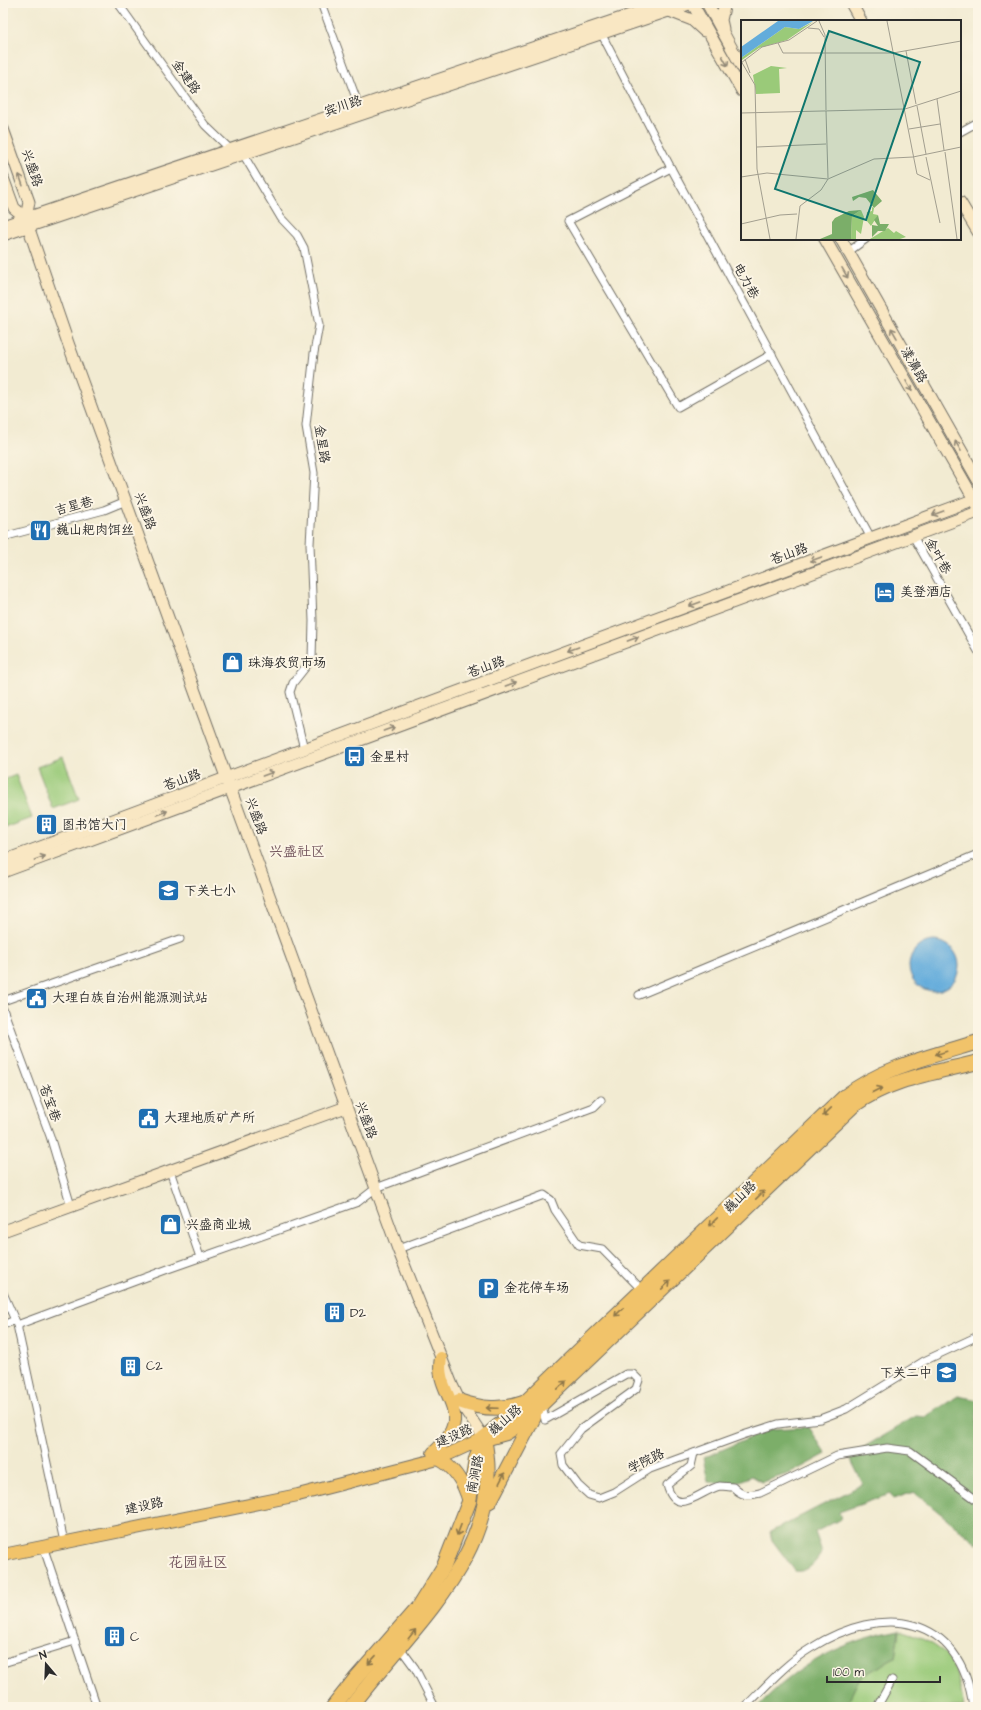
<svg xmlns="http://www.w3.org/2000/svg" width="981" height="1710" font-family="'Architects Daughter','LXGW WenKai TC',sans-serif">
  <rect width="100%" height="100%" fill="#fcf5e5"/>
  <filter id="ink" filterUnits="userSpaceOnUse"><feTurbulence type="fractalNoise" baseFrequency=".025" numOctaves="2"/><feDisplacementMap in="SourceGraphic" scale="8" xChannelSelector="R" yChannelSelector="G"/><feConvolveMatrix kernelMatrix="1 2 1 2 8 2 1 2 1" color-interpolation-filters="sRGB"/></filter>
  <filter id="wash" filterUnits="userSpaceOnUse"><feTurbulence type="fractalNoise" baseFrequency=".012" numOctaves="4" result="noise"/><feDisplacementMap in="SourceGraphic" scale="16" xChannelSelector="R" yChannelSelector="G"/><feGaussianBlur stdDeviation="0.9" result="paint"/><feColorMatrix in="noise" values="0 0 0 0 0 0 0 0 0 0 0 0 0 0 0 0 0 1.4 0 .05"/><feComposite in="paint" operator="in"/></filter>
  <g filter="url(#wash)">
    <rect width="100%" height="100%" fill="#f2ebd2"/>
    <!-- green -->
    <g fill="#9aca79" stroke="#627a52">
      <polygon points="63,757 79,799 53,809 37,767"/>
      <polygon points="16,775 32,818 5,828 3,823 3,780"/>
      <path d="M899,1630C948,1644 955,1658 964,1707H845L860,1677L895,1658Z"/>
    </g>
    <!-- forest -->
    <g fill="#7bae69" stroke="#536c4a">
      <path d="M958,1396L978,1400L976,1428L978,1429V1544L914,1492L893,1499L890,1494L839,1512L841,1519L815,1532L822,1552C816,1562 808,1573 795,1571L772,1540L770,1532L863,1484L849,1456L916,1416L925,1417Z"/>
      <polygon points="809,1427 826,1454 791,1473 762,1482 752,1476 733,1484 708,1482 703,1458 771,1429"/>
      <path d="M899,1630L895,1658L860,1677L845,1707H757C799,1664 840,1642 899,1630Z"/>
    </g>
    <!-- water -->
    <circle fill="#63acdb" stroke="#476c83" cx="934" cy="966" r="25"/>
  </g>
  <g filter="url(#ink)">
    <g fill="none" stroke-linecap="round" stroke-linejoin="round">
      <defs>
        <g id="street">
          <polyline points="118,3 205,125 230,149 243,154 281,218 297,235 304,248 319,325 314,353 306,426 314,473 310,544 313,621 312,659 293,683 290,692 304,749"/>
          <polyline points="321,3 359,106"/>
          <polyline points="601,33 671,168 871,538"/>
          <polyline points="960,132 978,122"/>
          <polyline points="671,168 568,221 678,407 772,354"/>
          <polyline points="848,252 866,239"/>
          <polyline points="913,536 978,651"/>
          <polyline points="3,537 104,510 126,501"/>
          <polyline points="639,995 978,854"/>
          <polyline points="3,1001 180,939"/>
          <polyline points="3,1009 50,1136 71,1206"/>
          <polyline points="170,1171 200,1257"/>
          <polyline points="398,1249 544,1195 551,1200 555,1210 579,1245 602,1249 642,1290"/>
          <polyline points="3,1293 18,1327"/>
          <polyline points="3,1325 15,1320"/>
          <polyline points="542,1404 545,1420 626,1374 633,1374 639,1380 636,1389 581,1429 561,1454 563,1465 578,1485 589,1495 599,1498 614,1492 650,1469 743,1435 778,1424 820,1419 846,1409 924,1361 978,1336"/>
          <path d="M694,1453L691,1466L667,1485C676,1520 702,1489 720,1486C724,1486 729,1487 733,1487C742,1496 747,1496 760,1493L837,1456L887,1448L910,1451L978,1501"/>
          <polyline points="63,1537 17,1325 168,1269 358,1202 376,1188 594,1107 601,1100"/>
          <polyline points="43,1546 97,1707"/>
          <polyline points="401,1649 415,1668 435,1707"/>
          <polyline points="3,1663 75,1641"/>
          <path d="M745,1707C766,1686 786,1663 811,1648C882,1603 961,1613 973,1707"/>
          <polyline points="877,1707 892,1680"/>
        </g>
        <g id="secondary">
          <polyline points="692,3 742,91"/>
          <polyline points="707,3 742,67"/>
          <polyline points="851,3 861,21"/>
          <polyline points="669,11 692,20 704,31"/>
          <polyline points="723,29 721,20 725,3"/>
          <polyline points="3,129 29,202 26,218 28,226 68,343 398,1249 452,1385 460,1402 484,1438"/>
          <polyline points="3,178 14,208 26,218"/>
          <polyline points="960,202 978,232"/>
          <polyline points="3,226 666,3"/>
          <polyline points="3,235 692,3"/>
          <polyline points="825,239 978,506"/>
          <polyline points="841,239 978,480"/>
          <polyline points="3,861 978,498"/>
          <polyline points="3,872 978,512"/>
          <polyline points="3,1231 346,1107"/>
        </g>
        <g id="primary">
          <path d="M433,1453C480,1412 433,1396 441,1358"/>
          <path d="M438,1459C455,1467 464,1484 469,1502"/>
          <polyline points="3,1555 298,1495 438,1459 484,1438"/>
        </g>
        <g id="highway">
          <path d="M459,1401C481,1409 501,1411 523,1403"/>
          <path d="M484,1438L515,1412L844,1097C883,1067 932,1056 978,1042"/>
          <path d="M488,1438L506,1433L524,1421L854,1105C891,1078 935,1073 978,1062"/>
          <polyline points="490,1501 534,1417"/>
          <polyline points="333,1707 356,1678 419,1606 444,1566 469,1502 476,1459 484,1438"/>
          <path d="M351,1707C410,1627 508,1550 484,1439"/>
        </g>
      </defs>
      <!-- street casing -->
      <use href="#street" stroke="#716e65" stroke-width="9"/>
      <!-- secondary casing -->
      <use href="#secondary" stroke="#716e65" stroke-width="13"/>
      <!-- primary casing -->
      <use href="#primary" stroke="#716e65" stroke-width="14"/>
      <!-- highway casing -->
      <use href="#highway" stroke="#716e65" stroke-width="16"/>
      <!-- street -->
      <use href="#street" stroke="#fff" stroke-width="7"/>
      <!-- secondary -->
      <use href="#secondary" stroke="#f9e7c3" stroke-width="11"/>
      <!-- primary -->
      <use href="#primary" stroke="#f1c36a" stroke-width="12"/>
      <!-- highway -->
      <use href="#highway" stroke="#f1c36a" stroke-width="14"/>
    </g>
    <!-- one-way arrows -->
    <defs><path id="oneway-shaft" d="M-6 0H5M1.5-3L5.5 0L1.5 3" fill="none" stroke-width="1.6" stroke-linecap="round" stroke-linejoin="round"/></defs>
    <g stroke="#928977">
      <use href="#oneway-shaft" transform="translate(725 61) rotate(61)"/>
      <use href="#oneway-shaft" transform="translate(21 180) rotate(-109)"/>
      <use href="#oneway-shaft" transform="translate(845 273) rotate(60)"/>
      <use href="#oneway-shaft" transform="translate(894 333) rotate(-120)"/>
      <use href="#oneway-shaft" transform="translate(909 386) rotate(60)"/>
      <use href="#oneway-shaft" transform="translate(958 446) rotate(-120)"/>
      <use href="#oneway-shaft" transform="translate(938 513) rotate(160)"/>
      <use href="#oneway-shaft" transform="translate(816 559) rotate(160)"/>
      <use href="#oneway-shaft" transform="translate(695 604) rotate(160)"/>
      <use href="#oneway-shaft" transform="translate(633 639) rotate(-20)"/>
      <use href="#oneway-shaft" transform="translate(573 649) rotate(160)"/>
      <use href="#oneway-shaft" transform="translate(511 684) rotate(-20)"/>
      <use href="#oneway-shaft" transform="translate(389 729) rotate(-20)"/>
      <use href="#oneway-shaft" transform="translate(268 774) rotate(-20)"/>
      <use href="#oneway-shaft" transform="translate(162 813) rotate(-20)"/>
      <use href="#oneway-shaft" transform="translate(40 858) rotate(-20)"/>
    </g>
    <g stroke="#8e774a">
      <use href="#oneway-shaft" transform="translate(941 1053) rotate(163)"/>
      <use href="#oneway-shaft" transform="translate(877 1090) rotate(-27)"/>
      <use href="#oneway-shaft" transform="translate(827 1112) rotate(136)"/>
      <use href="#oneway-shaft" transform="translate(760 1195) rotate(-44)"/>
      <use href="#oneway-shaft" transform="translate(713 1222) rotate(136)"/>
      <use href="#oneway-shaft" transform="translate(666 1285) rotate(-44)"/>
      <use href="#oneway-shaft" transform="translate(619 1312) rotate(136)"/>
      <use href="#oneway-shaft" transform="translate(562 1385) rotate(-44)"/>
      <use href="#oneway-shaft" transform="translate(492 1408) rotate(-178)"/>
      <use href="#oneway-shaft" transform="translate(502 1478) rotate(-63)"/>
      <use href="#oneway-shaft" transform="translate(459 1530) rotate(111)"/>
      <use href="#oneway-shaft" transform="translate(412 1634) rotate(-51)"/>
      <use href="#oneway-shaft" transform="translate(372 1660) rotate(133)"/>
    </g>
  </g>
  <!-- icons -->
  <defs>
    <symbol id="restaurant-square" viewBox="-11 -11 22 22"><rect x="-9" y="-9" width="18" height="18" rx="4" fill="#1f6fb2" stroke="#fcf5e5"/><path d="M-5-6h1v4h1v-4h1v4h1v-4h1v5L-1.5 .5V6h-2V.5L-5-1ZM5-6V6H3V1.5H1.5Q1.5-4 5-6Z" fill="#fff"/></symbol>
    <symbol id="hotel-square" viewBox="-11 -11 22 22"><rect x="-9" y="-9" width="18" height="18" rx="4" fill="#1f6fb2" stroke="#fcf5e5"/><path d="M-6-4.5h1.5V1H6V5H4.5V3h-9V5H-6ZM-4 0a1.8 1.8 0 1 1 3.6 0ZM.5 0V-2.5h3Q6-2.5 6 0Z" fill="#fff"/></symbol>
    <symbol id="shop-square" viewBox="-11 -11 22 22"><rect x="-9" y="-9" width="18" height="18" rx="4" fill="#1f6fb2" stroke="#fcf5e5"/><path d="M-5-2.5h2.3a2.7 3.5 0 0 1 5.4 0H5L5.5 6h-11ZM-1.5-2.5h3a1.5 2.3 0 0 0-3 0Z" fill="#fff"/></symbol>
    <symbol id="bus-square" viewBox="-11 -11 22 22"><rect x="-9" y="-9" width="18" height="18" rx="4" fill="#1f6fb2" stroke="#fcf5e5"/><path d="M-5-6H5V4H4V6H2V4H-2V6H-4V4H-5ZM-3.5-4V0h7V-4ZM-3.5 1.2v1.5H-2V1.2ZM2 1.2v1.5H3.5V1.2Z" fill="#fff"/></symbol>
    <symbol id="building-square" viewBox="-11 -11 22 22"><rect x="-9" y="-9" width="18" height="18" rx="4" fill="#1f6fb2" stroke="#fcf5e5"/><path d="M-4-6H4V6H1V3H-1V6H-4ZM-2.5-4.3h1.7v1.8h-1.7ZM.8-4.3h1.7v1.8H.8ZM-2.5-1h1.7V.8h-1.7ZM.8-1h1.7V.8H.8Z" fill="#fff"/></symbol>
    <symbol id="school-square" viewBox="-11 -11 22 22"><rect x="-9" y="-9" width="18" height="18" rx="4" fill="#1f6fb2" stroke="#fcf5e5"/><path d="M0-5L7-2L0 1L-7-2ZM-4 1L0 2.5L4 1V4Q0 6-4 4Z" fill="#fff"/></symbol>
    <symbol id="civic-square" viewBox="-11 -11 22 22"><rect x="-9" y="-9" width="18" height="18" rx="4" fill="#1f6fb2" stroke="#fcf5e5"/><path d="M-.6-6.5H3V-4.5H.6V-3L4-1V1h2V6H-6V1h2V-1L-.6-3ZM-1.2 2.5V6h2.4V2.5Z" fill="#fff"/></symbol>
    <symbol id="parking-square" viewBox="-11 -11 22 22"><rect x="-9" y="-9" width="18" height="18" rx="4" fill="#1f6fb2" stroke="#fcf5e5"/><path d="M-3.5-5.5H1a3.5 3.5 0 0 1 0 7H-1V5.5H-3.5ZM-1-3.4V-.6H.8a1.4 1.4 0 0 0 0-2.8Z" fill="#fff"/></symbol>
  </defs>
  <g fill-rule="evenodd">
    <use href="#restaurant-square" x="28" y="518" width="25" height="25"/>
    <use href="#hotel-square" x="872" y="580" width="25" height="25"/>
    <use href="#shop-square" x="220" y="650" width="25" height="25"/>
    <use href="#bus-square" x="342" y="744" width="25" height="25"/>
    <use href="#building-square" x="34" y="812" width="25" height="25"/>
    <use href="#school-square" x="156" y="878" width="25" height="25"/>
    <use href="#civic-square" x="24" y="986" width="25" height="25"/>
    <use href="#civic-square" x="136" y="1106" width="25" height="25"/>
    <use href="#shop-square" x="158" y="1212" width="25" height="25"/>
    <use href="#parking-square" x="476" y="1276" width="25" height="25"/>
    <use href="#building-square" x="322" y="1300" width="25" height="25"/>
    <use href="#building-square" x="118" y="1354" width="25" height="25"/>
    <use href="#school-square" x="934" y="1360" width="25" height="25"/>
    <use href="#building-square" x="102" y="1624" width="25" height="25"/>
  </g>
  <g text-anchor="middle" dominant-baseline="central" stroke-width="4" stroke-linejoin="round" paint-order="stroke">
    <!-- street labels -->
    <g font-size="13" fill="#2b2b2b" stroke="#fcf5e5">
      <text transform="translate(186 77) rotate(55)">金建路</text>
      <text transform="translate(343 106) rotate(-19)">宾川路</text>
      <text transform="translate(32 168) rotate(71)">兴盛路</text>
      <text transform="translate(746 281) rotate(61)">电力巷</text>
      <text transform="translate(914 365) rotate(60)">漾濞路</text>
      <text transform="translate(322 444) rotate(81)">金星路</text>
      <text transform="translate(74 506) rotate(-15)">吉星巷</text>
      <text transform="translate(145 511) rotate(70)">兴盛路</text>
      <text transform="translate(789 554) rotate(-20)">苍山路</text>
      <text transform="translate(938 556) rotate(60)">金叶巷</text>
      <text transform="translate(486 667) rotate(-20)">苍山路</text>
      <text transform="translate(182 780) rotate(-20)">苍山路</text>
      <text transform="translate(256 816) rotate(70)">兴盛路</text>
      <text transform="translate(50 1103) rotate(70)">苍宝巷</text>
      <text transform="translate(366 1120) rotate(70)">兴盛路</text>
      <text transform="translate(740 1197) rotate(-44)">巍山路</text>
      <text transform="translate(505 1420) rotate(-41)">巍山路</text>
      <text transform="translate(454 1436) rotate(-24)">建设路</text>
      <text transform="translate(646 1461) rotate(-26)">学院路</text>
      <text transform="translate(475 1474) rotate(-79)">南涧路</text>
      <text transform="translate(144 1506) rotate(-12)">建设路</text>
    </g>
    <!-- poi labels -->
    <g font-size="13" fill="#2b2b2b" stroke="#fcf5e5" text-anchor="start">
      <text x="56" y="530">巍山耙肉饵丝</text>
      <text x="900" y="592">美登酒店</text>
      <text x="248" y="663">珠海农贸市场</text>
      <text x="370" y="757">金星村</text>
      <text x="62" y="825">图书馆大门</text>
      <text x="184" y="891">下关七小</text>
      <text x="52" y="998">大理白族自治州能源测试站</text>
      <text x="164" y="1118">大理地质矿产所</text>
      <text x="186" y="1225">兴盛商业城</text>
      <text x="504" y="1288">金花停车场</text>
      <text x="350" y="1313">D2</text>
      <text x="146" y="1366">C2</text>
      <text x="932" y="1373" text-anchor="end">下关二中</text>
      <text x="130" y="1637">C</text>
    </g>
    <!-- neighbourhood labels -->
    <g font-size="14" fill="#70525b" stroke="#fcf5e5">
      <text x="297" y="852">兴盛社区</text>
    </g>
    <!-- quarter labels -->
    <g font-size="15" fill="#70525b" stroke="#fcf5e5">
      <text x="198" y="1562">花园社区</text>
    </g>
  </g>
  <!-- overview -->
  <g transform="translate(741 20)">
    <rect width="220" height="220" fill="#f2ebd2"/>
    <path d="M72,2L46,20L18,28L1,40L0,38L44,7L58,9ZM30,46L46,48L38,49L39,73L15,74L12,55ZM131,187L133,188L132,194L137,195L130,206L125,200L126,192L131,191ZM120,190L123,197L120,214L115,210V219H110L111,196ZM147,208L153,213L155,211L165,217L159,219H129Z" fill="#9aca79"/>
    <path d="M132,170L141,181L133,188L125,178L118,177L112,181L111,177ZM120,190L111,196L110,219H79L91,214V202L94,198L108,191ZM137,195L139,204H148L144,211H137L131,217V205L137,206L133,200Z" fill="#7bae69"/>
    <path d="M37,1H72L58,9L44,7L0,38V27Z" fill="#63acdb"/>
    <path fill="none" stroke="#a29e8f" stroke-width="1" d="M78,1L84,15L85,90M146,1L173,139M67,8L78,9L83,17M37,23L42,33H152L220,21M165,31L175,84M4,39L9,53M0,41L14,65L16,149L29,219M0,43L21,27L48,20L76,1M196,79L203,130M176,86L185,134M85,91L87,158M0,93L164,89L220,71M168,109L199,104M16,127L85,124M204,132L216,219M185,137L199,203M173,139L176,154L189,160M0,157L26,153L87,159M87,159L133,139L172,137L220,127M0,204L39,195L56,194M55,219L59,186L80,170L87,159"/>
    <path fill="#0f766e" fill-opacity="0.15" stroke="#0f766e" stroke-width="2" d="M88,11L179,42L125,200L34,169Z"/>
    <rect width="220" height="220" fill="none" stroke="#2b2b2b" stroke-width="2"/>
  </g>
  <!-- margin -->
  <rect width="981" height="1710" fill="none" stroke="#fcf5e5" stroke-width="16"/>
  <!-- north arrow -->
  <g transform="translate(46 1664) rotate(341)" stroke="#fcf5e5" stroke-width="3" paint-order="stroke">
  <path d="M0-3L7 15L0 10L-7 15Z" fill="#2b2b2b"/>
  <text y="-6" font-size="11" font-weight="bold" text-anchor="middle" fill="#2b2b2b">N</text>
  </g>
  <!-- scale -->
  <path d="M827 1676v6h113v-6" fill="none" stroke="#2b2b2b" stroke-width="2"/>
  <text x="833" y="1676" font-size="12" fill="#2b2b2b" stroke="#fcf5e5" stroke-width="3" paint-order="stroke">100 m</text>
</svg>
